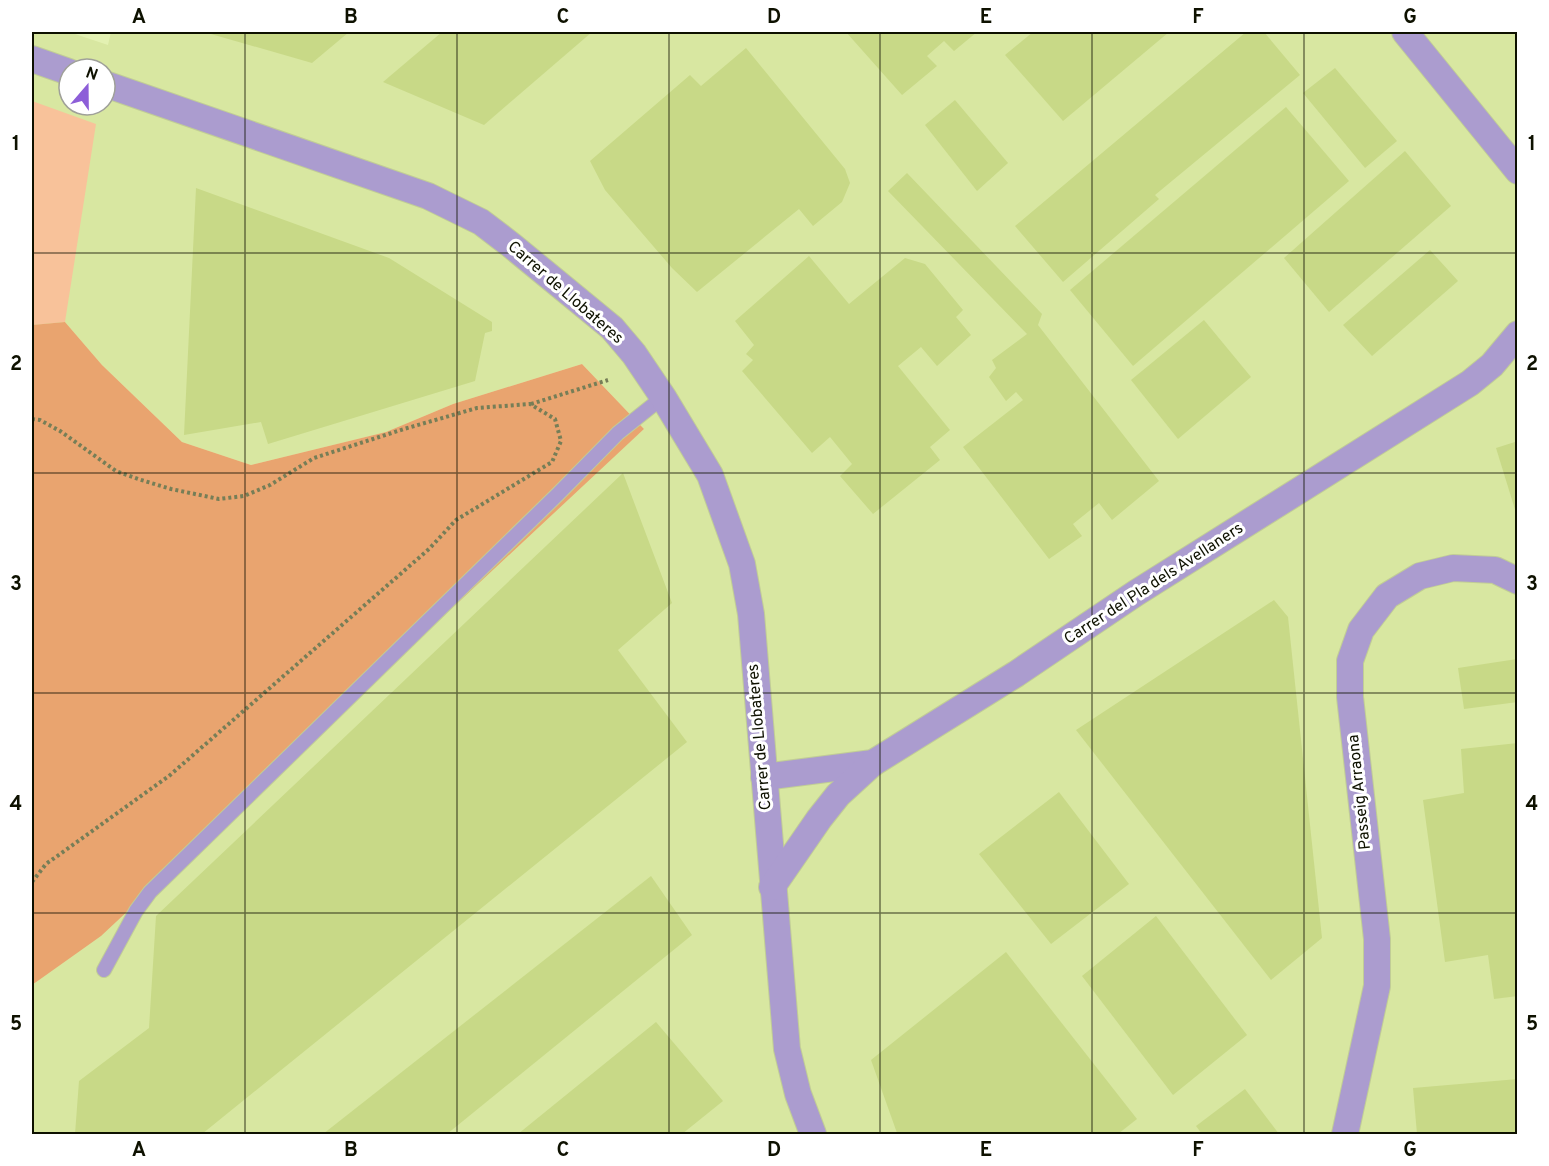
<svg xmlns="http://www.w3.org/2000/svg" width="1549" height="1166" font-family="Overpass,sans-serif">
  <rect width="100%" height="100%" fill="#e3f1b2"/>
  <!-- built -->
  <path fill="#d8e7a1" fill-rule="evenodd" d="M32,32H69L108,45L111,32H1517V1134H32V986L644,429L582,364L453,404L386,432L251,465L182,442L102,365L65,322L32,325ZM69,69H105V105H69Z"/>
  <!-- green -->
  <polygon fill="#f8c29a" points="32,101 96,124 65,322 32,325"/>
  <!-- forest -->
  <polygon fill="#e9a46f" points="65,322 102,365 182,442 251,465 386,432 453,404 582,364 644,429 101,936 32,985 32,325"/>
  <!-- building -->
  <g fill="#c8d987">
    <polygon points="204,32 349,32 312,63"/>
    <polygon points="442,32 592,32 484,125 383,82"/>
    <polygon points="846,32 977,32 954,51 944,41 927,56 937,66 902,95"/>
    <polygon points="1033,32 1169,32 1063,121 1005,55"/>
    <polygon points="1246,32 1264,32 1300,75 1155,195 1159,199 1063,282 1015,226"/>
    <polygon points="746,48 845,169 850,183 842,202 813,226 799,209 697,292 672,268 605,190 590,161 690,75 701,86"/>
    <polygon points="1335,68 1397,141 1365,168 1303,93"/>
    <polygon points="955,100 1008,163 977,191 925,125"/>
    <polygon points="1286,107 1349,181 1133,366 1070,290"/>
    <polygon points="1405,151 1451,206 1329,312 1284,258"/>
    <polygon points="907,173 1042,314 1038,325 1159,481 1112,520 1099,503 1073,524 1082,536 1049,559 963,447 1023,400 1016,392 1006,401 989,377 996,368 992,360 1027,334 888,191"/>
    <polygon points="196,188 389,258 492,322 492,331 485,333 475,381 268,444 261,422 184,435"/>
    <polygon points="1430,250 1458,281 1372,356 1343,325"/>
    <polygon points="809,256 849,304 905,258 925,264 963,310 956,317 971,335 937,366 921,347 898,366 950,430 930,447 940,460 873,514 840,476 852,464 830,437 812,453 742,371 753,360 746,354 754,345 735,321"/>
    <polygon points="1204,320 1251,377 1178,439 1131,380"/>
    <polygon points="1518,441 1518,516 1517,516 1496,448"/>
    <polygon points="623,473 672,603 618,650 687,742 202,1134 75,1134 79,1081 149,1028 156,916"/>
    <polygon points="1274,600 1288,617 1322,938 1271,980 1076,730"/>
    <polygon points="1517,659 1518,702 1464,709 1458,668"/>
    <polygon points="1518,743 1518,996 1494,999 1488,955 1445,962 1423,800 1464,793 1461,749"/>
    <polygon points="1059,792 1129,884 1051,944 979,854"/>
    <polygon points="651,876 692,935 447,1134 323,1134"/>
    <polygon points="1156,916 1247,1035 1173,1095 1082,976"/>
    <polygon points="1006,952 1137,1119 1118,1134 898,1134 897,1133 871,1060"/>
    <polygon points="656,1022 723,1101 682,1134 518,1134"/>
    <polygon points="1518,1079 1518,1134 1417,1134 1413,1088"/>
    <polygon points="1245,1089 1279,1134 1202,1134 1196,1126"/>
  </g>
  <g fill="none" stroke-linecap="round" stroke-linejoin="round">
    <defs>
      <polyline id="service" points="104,970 136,911 150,892 558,494 618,433 663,397"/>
      <g id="minor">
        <polyline points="1405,32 1518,171"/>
        <polyline points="32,59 69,72"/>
        <polyline points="105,84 428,196 481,222 511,245 612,328 634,354 663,397 710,475 742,564 751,614 787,1049 798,1094 813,1134"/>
        <polyline points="764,777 873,763 1016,674 1136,593 1470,383 1492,365 1518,334"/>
        <polyline points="772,887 819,819 838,795 873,763"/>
        <polyline points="1345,1134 1377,986 1377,939 1350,697 1350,661 1361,630 1387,596 1420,576 1453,568 1495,570 1518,581"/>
      </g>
    </defs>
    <!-- service casing -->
    <use href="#service" stroke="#c1cd96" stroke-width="16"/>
    <!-- minor casing -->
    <use href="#minor" stroke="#c1cd96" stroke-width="28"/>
    <!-- path -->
    <g stroke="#767e57" stroke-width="4" stroke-dasharray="3 3" stroke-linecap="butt">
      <polyline points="531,404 608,380"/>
      <polyline points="32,419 40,420 60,431 116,471 138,479 171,489 219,499 244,496 270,485 314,458 404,429 477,408 530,404 555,419 561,441 552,462 456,520 429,549 169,776 46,864 32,882"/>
    </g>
    <!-- service -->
    <use href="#service" stroke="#ab9ccf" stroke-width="14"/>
    <!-- minor -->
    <use href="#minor" stroke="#ab9ccf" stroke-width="26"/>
  </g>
  <!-- grid -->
  <path fill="none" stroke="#0e1100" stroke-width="1.5" stroke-opacity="0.55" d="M245,32V1134M457,32V1134M669,32V1134M880,32V1134M1092,32V1134M1304,32V1134M32,253H1518M32,473H1518M32,693H1518M32,913H1518"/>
  <g text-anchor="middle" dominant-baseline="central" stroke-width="6" stroke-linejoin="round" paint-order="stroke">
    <!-- street labels -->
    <g font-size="16" fill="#0e1100" stroke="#fff">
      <text transform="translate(565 293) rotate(41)">Carrer de Llobateres</text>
      <text transform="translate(1154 584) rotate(-33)">Carrer del Pla dels Avellaners</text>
      <text transform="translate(760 737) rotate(-95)">Carrer de Llobateres</text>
      <text transform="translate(1360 792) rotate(-96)">Passeig Arraona</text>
    </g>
  </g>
  <!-- border -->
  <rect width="1549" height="1166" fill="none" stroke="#ffffff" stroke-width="66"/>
  <!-- north arrow -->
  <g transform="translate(87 87) rotate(20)"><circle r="28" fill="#ffffff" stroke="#9fa099" stroke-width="1.5"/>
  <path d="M0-4.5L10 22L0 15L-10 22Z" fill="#8d5ed8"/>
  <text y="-9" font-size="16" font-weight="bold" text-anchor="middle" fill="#0e1100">N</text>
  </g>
  <rect x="33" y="33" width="1483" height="1100" fill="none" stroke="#0e1100" stroke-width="2"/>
  <g font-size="20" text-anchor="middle" font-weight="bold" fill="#0e1100">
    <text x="139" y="23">A</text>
    <text x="351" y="23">B</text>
    <text x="563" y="23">C</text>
    <text x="774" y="23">D</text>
    <text x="986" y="23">E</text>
    <text x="1198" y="23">F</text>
    <text x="1410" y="23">G</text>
    <text x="16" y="150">1</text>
    <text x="1532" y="150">1</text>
    <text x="16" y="370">2</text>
    <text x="1532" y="370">2</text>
    <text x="16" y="590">3</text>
    <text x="1532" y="590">3</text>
    <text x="16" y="810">4</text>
    <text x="1532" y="810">4</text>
    <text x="16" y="1030">5</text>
    <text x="1532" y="1030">5</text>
    <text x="139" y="1156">A</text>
    <text x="351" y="1156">B</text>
    <text x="563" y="1156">C</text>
    <text x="774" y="1156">D</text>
    <text x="986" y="1156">E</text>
    <text x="1198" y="1156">F</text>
    <text x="1410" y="1156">G</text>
  </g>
</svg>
